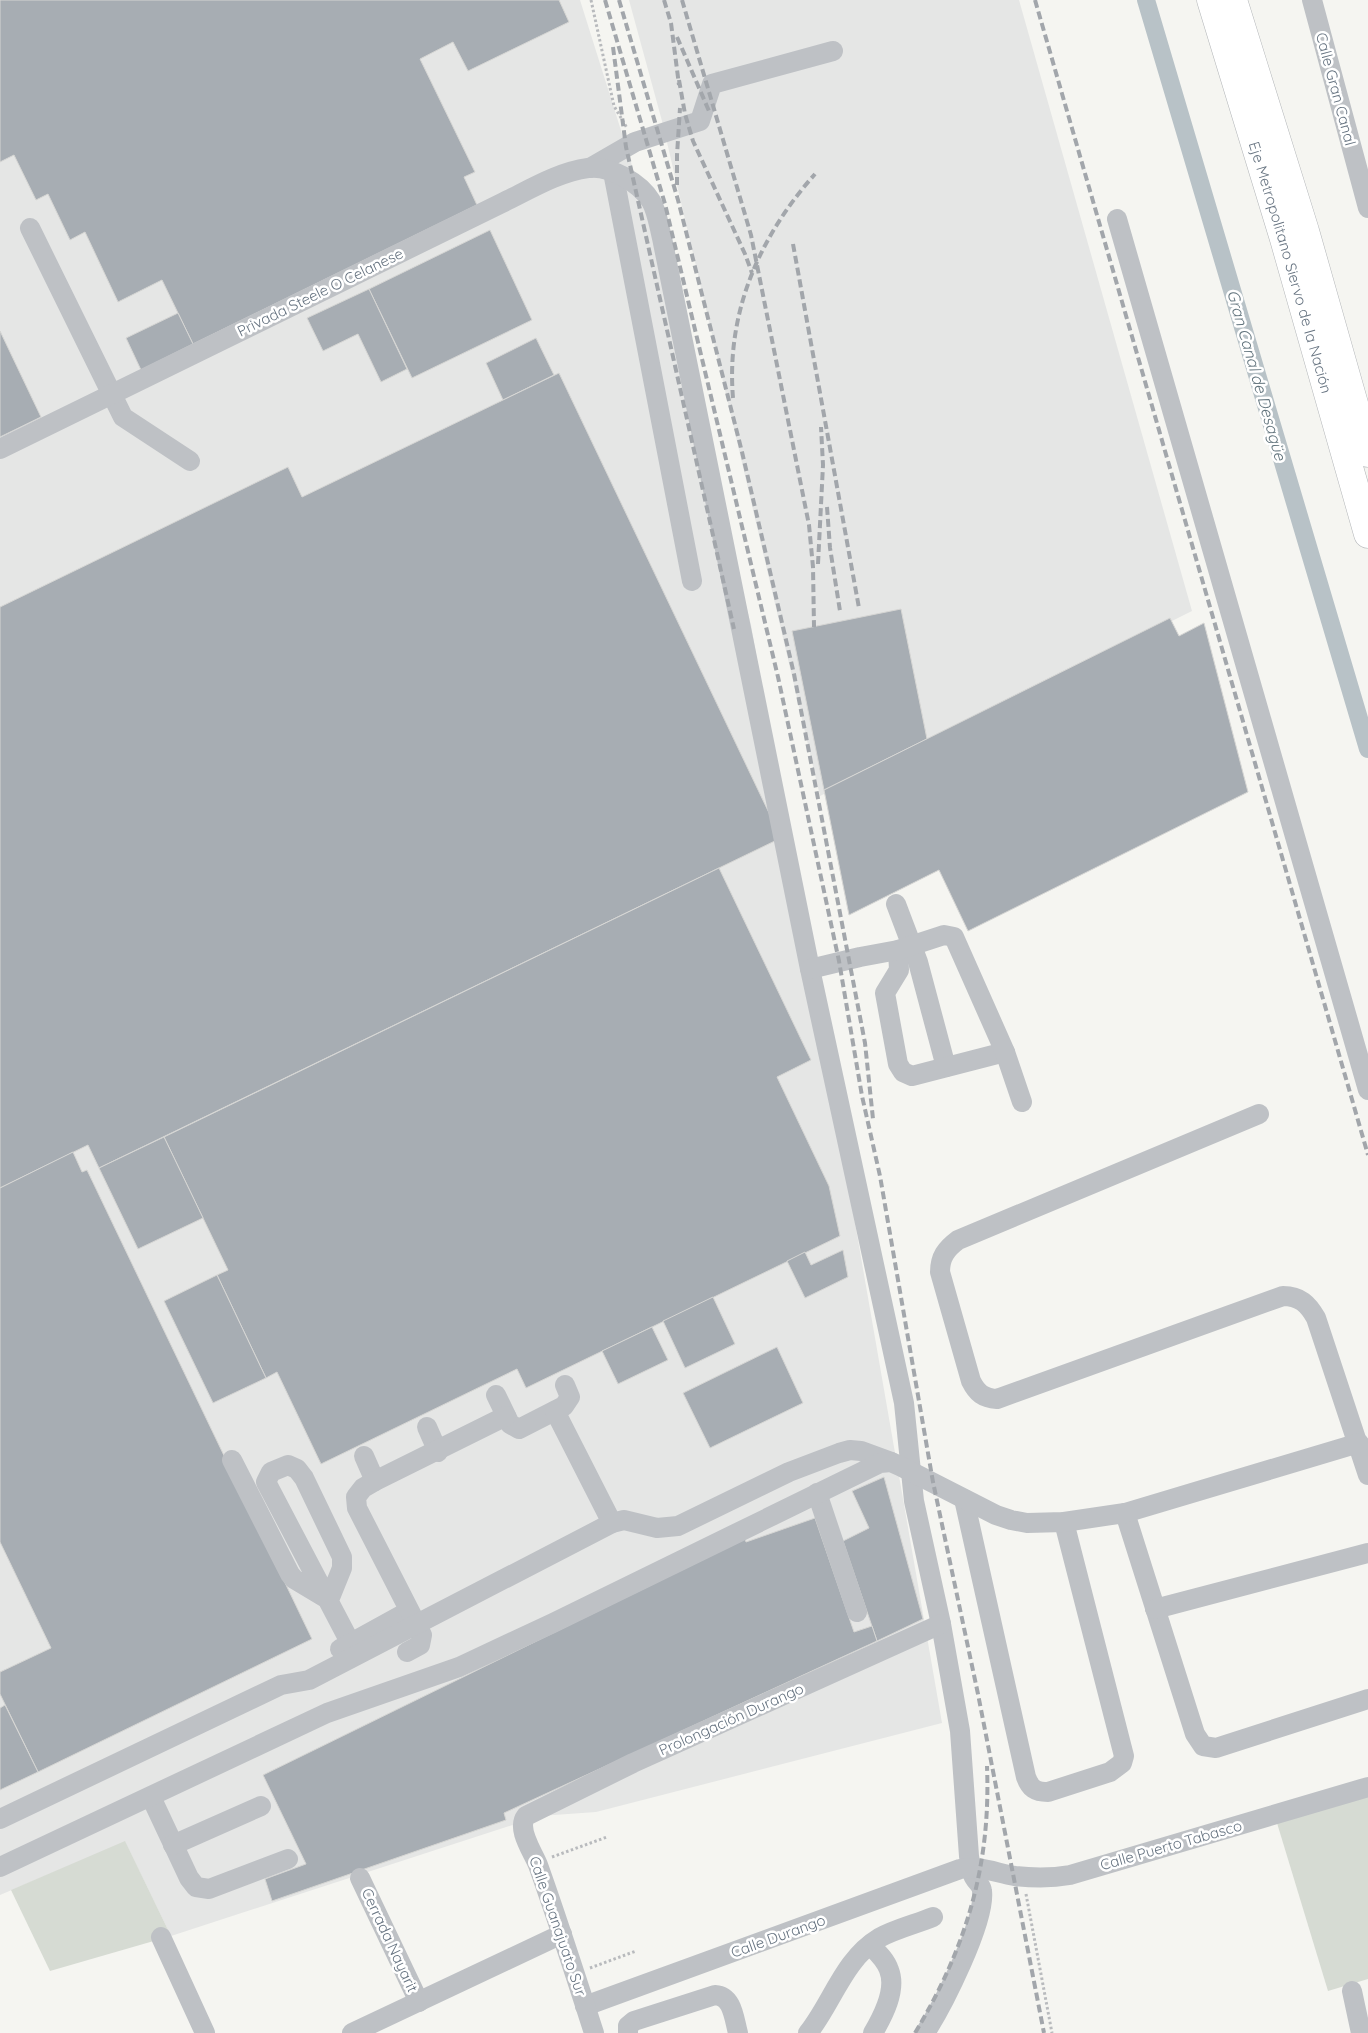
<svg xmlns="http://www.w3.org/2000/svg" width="1368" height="2033" font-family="Quicksand,sans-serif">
  <rect width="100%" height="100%" fill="#f5f5f1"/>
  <!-- built -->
  <g fill="#e5e6e5">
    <polygon points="0,0 580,0 646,210 751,625 942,1723 596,1812 540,1816 171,1936 125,1842 0,1895"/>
    <polygon points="629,0 1019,0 1192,611 820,796 662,121"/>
  </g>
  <!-- green -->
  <g fill="#d6dbd3">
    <polygon points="1368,1795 1368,1979 1328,1991 1277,1823"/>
    <polygon points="125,1841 171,1936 50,1971 11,1890"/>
  </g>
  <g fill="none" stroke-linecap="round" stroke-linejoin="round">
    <!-- canal -->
    <polyline stroke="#b8c2c7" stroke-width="18" points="1146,0 1368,749"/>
  </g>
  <!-- building -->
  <g fill="#a7adb3" stroke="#d6d6d4">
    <polygon points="0,0 559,0 569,22 468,71 453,42 420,59 475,172 464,177 477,205 193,344 162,280 118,302 85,232 70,240 48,194 36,200 14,155 0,162"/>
    <polygon points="490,230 532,320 412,378 369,289"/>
    <polygon points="369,289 407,369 381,382 358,334 323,351 307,318"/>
    <polygon points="178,313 193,344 141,370 126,338"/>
    <polygon points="0,331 41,417 0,437"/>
    <polygon points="536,338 554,375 503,400 486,363"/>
    <polygon points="559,373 781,838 99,1168 88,1145 0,1188 0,607 288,467 302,497"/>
    <polygon points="901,609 927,739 824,790 792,631"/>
    <polygon points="1170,618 1179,636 1204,623 1248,792 968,931 939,870 849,915 824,790"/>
    <polygon points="719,868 811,1060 777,1077 829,1186 840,1236 526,1388 517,1369 321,1464 277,1372 266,1378 217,1275 228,1270 164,1137"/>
    <polygon points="164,1137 203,1218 138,1249 99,1168"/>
    <polygon points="73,1152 82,1172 87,1170 312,1639 38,1772 0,1694 0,1672 51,1648 0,1542 0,1188"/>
    <polygon points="843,1250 848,1277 805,1298 787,1261 805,1252 811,1265"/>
    <polygon points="217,1275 266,1378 213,1403 164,1301"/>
    <polygon points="713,1297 735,1344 685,1368 663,1321"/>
    <polygon points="652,1327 668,1360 618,1384 602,1351"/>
    <polygon points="777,1347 803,1403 710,1448 683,1393"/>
    <polygon points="884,1477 923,1619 877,1641 843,1541 869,1528 852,1491"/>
    <polygon points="815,1518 854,1632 872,1626 877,1641 504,1813 506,1820 272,1901 265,1879 306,1864 263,1775 745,1539 746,1542"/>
    <polygon points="5,1705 38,1772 0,1790 0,1708"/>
  </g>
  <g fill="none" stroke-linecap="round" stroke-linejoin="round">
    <defs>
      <g id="highway">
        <path id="s1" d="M1211,0L1284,239L1368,534"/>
        <polyline points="1233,0 1305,231 1368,453"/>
      </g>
    </defs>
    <!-- highway casing -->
    <use href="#highway" stroke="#b3b6b9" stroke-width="29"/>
    <!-- path -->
    <g stroke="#b8babd" stroke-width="3" stroke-dasharray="2.5 2.5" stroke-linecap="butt">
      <polyline points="591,0 614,106 627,128"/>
      <polyline points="552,1857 607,1837"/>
      <polyline points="1026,1894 1052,2033"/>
      <polyline points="590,1968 636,1951"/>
    </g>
    <!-- minor -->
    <g stroke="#bec1c5" stroke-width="20">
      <polyline points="1312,0 1368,208"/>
      <polyline points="590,168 635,142 700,121 712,84 833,51"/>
      <polyline points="613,172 692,581"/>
      <polyline points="1117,219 1368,1090"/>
      <polyline points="30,228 123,417 190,461"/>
      <path d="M0,449L502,203C529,190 558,172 588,168C610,165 640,183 651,201C657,211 659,226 662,238L810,969L904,1403L914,1501L941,1624L960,1731L969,1856C970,1862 971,1869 973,1875C975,1881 982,1885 982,1891C986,1921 942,2007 925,2033"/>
      <polyline points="896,904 918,962 946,1067"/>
      <polyline points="898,950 899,970 885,993 898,1064 903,1072 912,1076 1005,1052"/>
      <polyline points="810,969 860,957 898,950 944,935 954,937 1005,1052 1022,1102"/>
      <path d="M1259,1114L958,1240C946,1249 940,1257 940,1272L971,1381C977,1393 983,1398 997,1399L1283,1296C1300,1296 1308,1304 1316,1318L1368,1475"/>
      <polyline points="496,1395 510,1424 519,1429 564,1406 570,1397 565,1385"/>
      <polyline points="555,1411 612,1523"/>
      <polyline points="427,1427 438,1452"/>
      <polyline points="364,1456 375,1481"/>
      <polyline points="232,1460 290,1574 294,1579 329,1600 342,1568 342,1557 304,1478 297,1469 288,1465 271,1472 266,1482 351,1644"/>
      <polyline points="817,1493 857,1612"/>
      <path d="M964,1499L1026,1777C1030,1788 1035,1792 1048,1792L1110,1772L1122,1763L1124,1756L1064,1522"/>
      <polyline points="1125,1513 1195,1734 1203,1746 1216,1748 1368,1699"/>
      <polyline points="1155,1609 1368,1553"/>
      <polyline points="340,1649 409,1611"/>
      <polyline points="407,1652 420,1645 422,1635 357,1508 356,1497 363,1488 375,1481 506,1416"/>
      <polyline points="151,1797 189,1878 196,1887 209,1889 288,1859"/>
      <polyline points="0,1819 281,1685 309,1680 612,1523 624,1520 657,1528 678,1526 789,1472 839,1453 850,1450 861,1451 891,1462"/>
      <polyline points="173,1845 261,1806"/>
      <polyline points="0,1867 327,1713 459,1667 553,1623 880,1463 891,1462 900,1466 996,1515 1011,1520 1027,1523 1064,1522 1125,1513 1359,1443"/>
      <polyline points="360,1878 419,2002"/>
      <polyline points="161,1937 205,2033"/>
      <path d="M870,1945C877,1952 886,1960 889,1970C897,1990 883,2016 873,2033"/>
      <polyline points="1352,1991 1361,2033"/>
      <path d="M585,2006L960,1869C979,1865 996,1873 1015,1876C1033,1878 1053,1878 1070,1875L1368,1787"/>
      <polyline points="352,2033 562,1934"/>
      <path d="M594,2033C576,1977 558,1921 538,1865C533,1852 516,1829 526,1816L633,1763L941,1624"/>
      <path d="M628,2033V2026L634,2021L715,1995C733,1996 734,2019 738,2033"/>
      <path d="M808,2033C832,2003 844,1959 879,1938C895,1929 916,1924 933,1917"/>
    </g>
    <!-- highway -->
    <use href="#highway" stroke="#fff" stroke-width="28"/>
    <!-- rail -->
    <g stroke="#a2a6ab" stroke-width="4" stroke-dasharray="8 4" stroke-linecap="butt">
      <polyline points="605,0 665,204 778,677 839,961 862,1096 880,1176 933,1482 978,1694 1044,2033"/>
      <polyline points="619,0 678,200 742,452 794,674 865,1043 873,1119"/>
      <polyline points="664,0 671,23 679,85"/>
      <polyline points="682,0 751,235 809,525 813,567 814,627"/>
      <polyline points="1035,0 1368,1155"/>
      <polyline points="677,37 709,111"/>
      <polyline points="613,47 626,147 734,629"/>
      <polyline points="679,80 685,114 693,141 745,254 752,273"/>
      <polyline points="677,185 677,155 680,108"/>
      <polyline points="793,244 859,608"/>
      <path d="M733,398C726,313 759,237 815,174"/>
      <polyline points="827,507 830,548 840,611"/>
      <polyline points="818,564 823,465 821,427"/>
      <path d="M915,2033C966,1948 991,1866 987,1766"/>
    </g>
  </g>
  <g text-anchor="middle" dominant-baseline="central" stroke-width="5" stroke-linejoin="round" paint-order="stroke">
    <!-- street labels -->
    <g font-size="15" fill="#667380" stroke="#fff">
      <text transform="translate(1336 89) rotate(75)">Calle Gran Canal</text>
      <text stroke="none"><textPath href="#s1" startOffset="279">Eje Metropolitano Siervo de la Nación</textPath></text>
      <text transform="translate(320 292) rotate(-26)">Privada Steele O Celanese</text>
      <text transform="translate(731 1719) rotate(-24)">Prolongación Durango</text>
      <text transform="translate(1171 1845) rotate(-16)">Calle Puerto Tabasco</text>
      <text transform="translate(558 1926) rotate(71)">Calle Guanajuato Sur</text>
      <text transform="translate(778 1936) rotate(-20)">Calle Durango</text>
      <text transform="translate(390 1940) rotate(65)">Cerrada Nayarit</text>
    </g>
    <!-- water labels -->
    <g font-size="16" font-style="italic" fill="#62747d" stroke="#fff">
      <text transform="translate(1257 375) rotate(74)">Gran Canal de Desagüe</text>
    </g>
  </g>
</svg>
